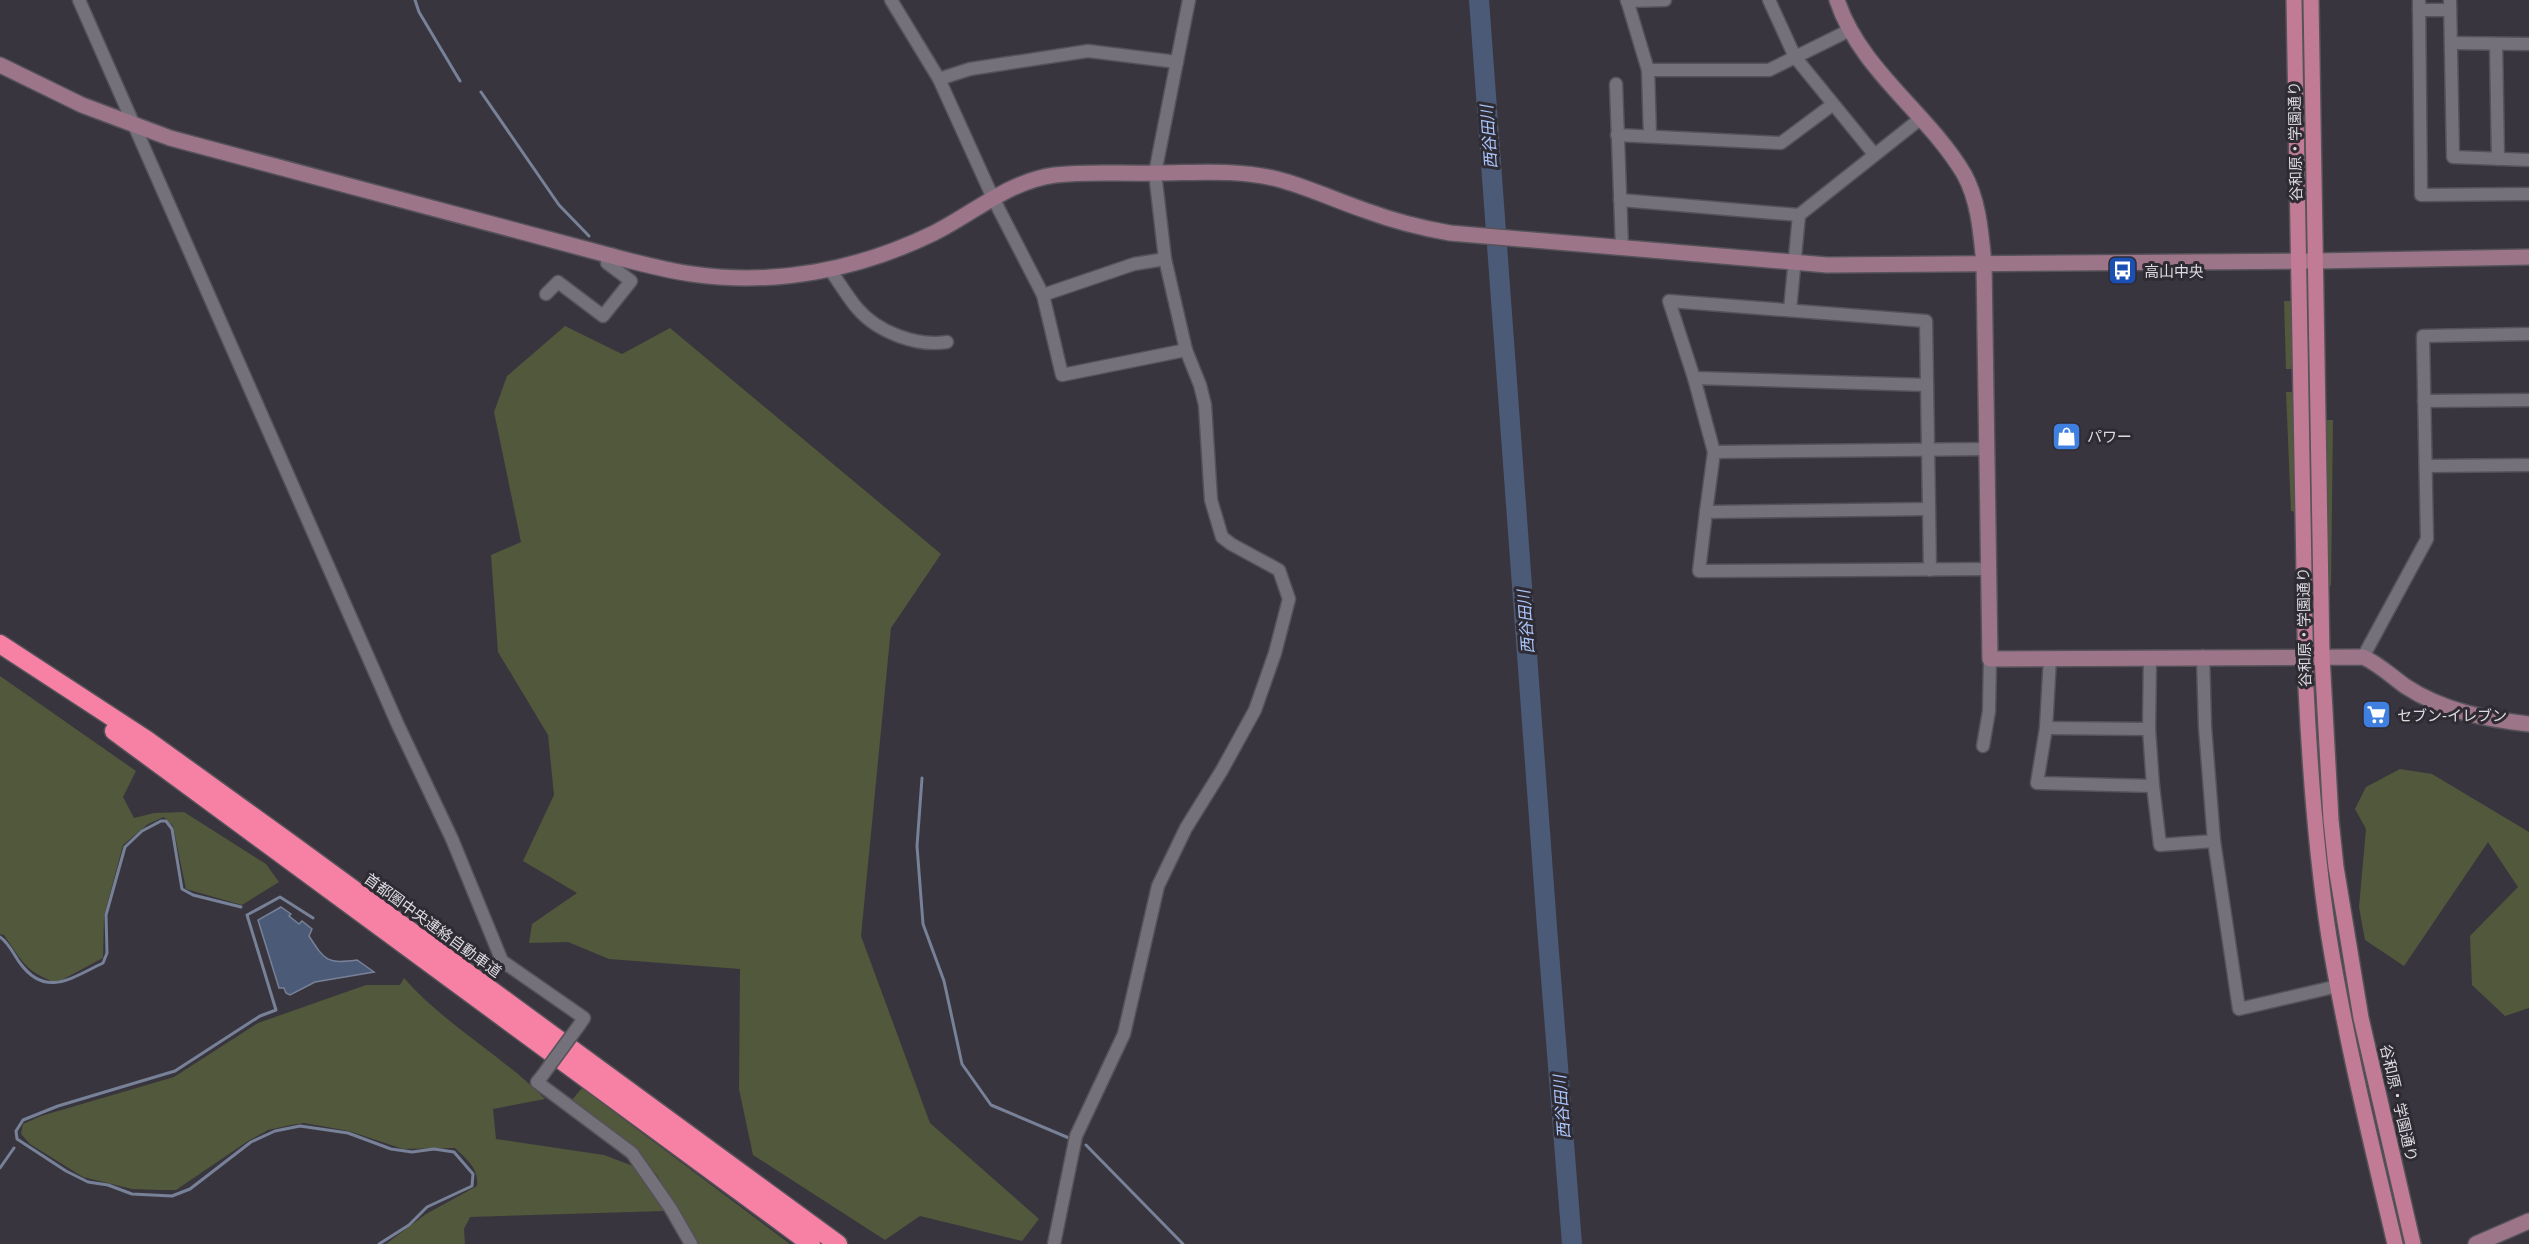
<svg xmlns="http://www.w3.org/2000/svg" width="2529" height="1244" font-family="Arial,'Noto Sans JP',sans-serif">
  <rect width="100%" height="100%" fill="#39353e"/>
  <!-- green -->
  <g fill="#51583b">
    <polygon points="2284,301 2293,301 2294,369 2286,369"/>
    <polygon points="565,326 622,354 670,328 941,554 891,628 861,936 930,1123 1039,1219 1022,1241 920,1216 885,1240 753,1155 739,1089 740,969 609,959 568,942 529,943 532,924 577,893 523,861 554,795 548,735 498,652 491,555 521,542 494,412 507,376"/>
    <polygon points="2286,392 2294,392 2296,512 2291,511"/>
    <polygon points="2325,420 2333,420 2331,586 2327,586"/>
    <path d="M0,676L136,771L123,797L134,818L154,813L184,812L266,864L279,882L242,905L186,889L173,826L164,817L148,824L123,845L104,916L103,958L56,983C25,971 22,961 4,935L0,934Z"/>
    <polygon points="2400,769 2432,774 2529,832 2529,1008 2505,1016 2472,985 2470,936 2518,887 2488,842 2404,966 2365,940 2359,907 2366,829 2355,809 2366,787"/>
    <path d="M404,978C445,1025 502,1055 545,1099L493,1109L496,1139L604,1155L641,1169L665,1211L470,1217L464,1229L465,1244H386L426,1214L477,1186C479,1168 467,1160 455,1148L403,1149L349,1131L304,1123L291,1125L268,1130L248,1141L176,1190H159L132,1189L83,1177L30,1144L21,1134L23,1124L41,1116L174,1077L258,1023L366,985H400Z"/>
    <polygon points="582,1088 790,1244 697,1244 657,1175 638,1154 572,1100"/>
  </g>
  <!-- water -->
  <path fill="#4b5a77" stroke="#778197" stroke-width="1.5" d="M281,907L291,914L289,916L299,924L302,921L312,929L309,936C325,961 327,964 357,960L374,972L315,982L290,995L286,993L284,988H279L258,920Z"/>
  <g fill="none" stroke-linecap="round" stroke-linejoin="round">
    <!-- stream -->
    <g stroke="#778197" stroke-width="3">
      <polyline points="415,0 419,12 460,81"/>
      <polyline points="481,92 559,205 589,236"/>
      <polyline points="922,778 917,846 923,924 944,981 962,1064 991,1105 1069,1138"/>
      <polyline points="313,918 280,897 247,915 276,1010 260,1016 175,1071 58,1106 23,1120 16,1131 17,1139 66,1171 88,1182 108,1185 132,1194 172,1196 190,1189 251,1142 275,1131 300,1126 348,1133 391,1149 412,1152 434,1149 454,1152 473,1174 472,1186 427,1207 409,1225 379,1244"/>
      <path d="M0,937C9,943 14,955 20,963C46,999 73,977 103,963L107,953L106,915L125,847L142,831L161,821H166L172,829L182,889L193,895L241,907"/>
      <polyline points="1086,1145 1183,1244"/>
      <polyline points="0,1168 14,1148"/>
    </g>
    <!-- river -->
    <polyline stroke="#4b5a77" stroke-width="20" points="1479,0 1547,927 1572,1244"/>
    <defs>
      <g id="street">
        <polyline points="79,0 398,725 452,839 502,961 584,1018 580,1024"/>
        <polyline points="891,0 939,79 993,198 1043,295 1062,375 1186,350"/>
        <polyline points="1627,0 1648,70 1650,135"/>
        <polyline points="1769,0 1795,57 1874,154"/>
        <polyline points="2419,0 2421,195 2529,194"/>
        <polyline points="2450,0 2453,157 2529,160"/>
        <polyline points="1627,1 1665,0"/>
        <polyline points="2419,10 2450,10"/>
        <polyline points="2451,43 2529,44"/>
        <polyline points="2496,44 2498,159"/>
        <polyline points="1648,70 1769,70 1850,30"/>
        <polyline points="939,79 970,69 1088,51 1177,62"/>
        <polyline points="1616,84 1622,248"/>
        <polyline points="1617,135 1781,143 1832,105"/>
        <polyline points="1620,200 1799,215 1920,119"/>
        <path d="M830,270C839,282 847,296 857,308C877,332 917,347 947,342"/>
        <polyline points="546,294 558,282 603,316 631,281 607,263 608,255"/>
        <polyline points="1043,295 1134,264 1165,259"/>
        <polyline points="1790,310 1799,215"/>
        <polyline points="1694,378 1669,301 1926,321 1930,570"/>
        <polyline points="2424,401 2529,400"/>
        <polyline points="1714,452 1694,378 1927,385"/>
        <polyline points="2426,466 2529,465"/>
        <polyline points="1929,509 1706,512 1699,571 1988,569"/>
        <polyline points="1706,512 1714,452 1986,449"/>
        <polyline points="2363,657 2427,539 2423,336 2529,334"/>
        <polyline points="2050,658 2046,728 2037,783 2153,786 2149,729 2150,657"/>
        <polyline points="2046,728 2149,729"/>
        <polyline points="1983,746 1989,711 1990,659"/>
        <polyline points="2153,786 2160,845 2214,841 2205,727 2203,656"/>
        <polyline points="2214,841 2239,1009 2338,986"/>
        <polyline points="542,1076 537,1082 632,1153 671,1209 691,1244"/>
        <polyline points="1054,1244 1076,1136 1124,1034 1158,886 1186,828 1222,770 1255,710 1275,653 1289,599 1279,570 1231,544 1222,537 1211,500 1205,405 1200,385 1186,350 1165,259 1155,173 1189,0"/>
      </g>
      <g id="secondary">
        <path d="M1837,0C1860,70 1928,113 1964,174C1979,201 1981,234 1984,264L1990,659L2363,657C2379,664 2391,676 2405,686C2443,711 2485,719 2529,724"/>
        <path d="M0,65L82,105L170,138L608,255C635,262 663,270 692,274C775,286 858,270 934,233C974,213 1009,181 1055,175C1088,171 1122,174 1155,173C1196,173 1237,169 1277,179C1308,187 1337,201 1367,211C1394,221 1421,228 1450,233L1827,265L2316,261L2529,257"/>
        <polyline points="2476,1244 2529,1221"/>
      </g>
      <g id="primary">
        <path d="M2294,0L2306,688C2310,772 2316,854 2329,937C2346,1041 2371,1142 2395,1244"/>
        <polyline points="2311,0 2322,656 2331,820 2336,867 2361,1018 2413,1244"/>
      </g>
      <g id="highway">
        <polyline points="0,644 147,740 290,843 838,1244"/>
        <polyline points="114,731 811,1244"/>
      </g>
    </defs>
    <!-- street casing -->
    <use href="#street" stroke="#555259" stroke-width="15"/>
    <!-- secondary casing -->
    <use href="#secondary" stroke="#555259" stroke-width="18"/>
    <!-- primary casing -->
    <use href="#primary" stroke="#555259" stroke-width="18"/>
    <!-- highway casing -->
    <use href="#highway" stroke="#555259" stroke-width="21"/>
    <!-- street -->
    <use href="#street" stroke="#75717b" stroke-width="12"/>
    <!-- secondary -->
    <use href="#secondary" stroke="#9c7688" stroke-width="15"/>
    <!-- primary -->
    <use href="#primary" stroke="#c27b94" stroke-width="15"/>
    <!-- highway -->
    <use href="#highway" stroke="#f681a5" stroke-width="18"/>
    <defs>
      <polyline id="street-bridge" points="542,1076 580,1024"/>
    </defs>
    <!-- street-bridge casing -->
    <use href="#street-bridge" stroke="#555259" stroke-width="15" stroke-linecap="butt"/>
    <!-- street-bridge -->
    <use href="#street-bridge" stroke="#75717b" stroke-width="12"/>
  </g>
  <!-- icons -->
  <defs>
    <symbol id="bus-square" viewBox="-11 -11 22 22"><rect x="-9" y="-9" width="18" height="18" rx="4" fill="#1a4fb4" stroke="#2f2b33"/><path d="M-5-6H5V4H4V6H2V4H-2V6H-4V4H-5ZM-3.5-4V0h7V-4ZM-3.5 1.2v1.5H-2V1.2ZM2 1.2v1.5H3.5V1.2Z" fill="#fff"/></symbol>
    <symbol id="shop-square" viewBox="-11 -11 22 22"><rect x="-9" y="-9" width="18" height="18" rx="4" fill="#3f7fe0" stroke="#2f2b33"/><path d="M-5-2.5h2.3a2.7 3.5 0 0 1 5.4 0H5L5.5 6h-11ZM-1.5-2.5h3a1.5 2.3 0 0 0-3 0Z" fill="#fff"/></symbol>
    <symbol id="supermarket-square" viewBox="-11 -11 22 22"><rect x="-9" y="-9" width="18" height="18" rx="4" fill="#3f7fe0" stroke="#2f2b33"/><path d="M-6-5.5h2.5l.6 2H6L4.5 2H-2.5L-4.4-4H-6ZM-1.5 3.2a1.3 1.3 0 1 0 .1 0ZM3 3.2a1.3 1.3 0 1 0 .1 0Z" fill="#fff"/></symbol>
  </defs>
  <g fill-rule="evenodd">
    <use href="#bus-square" x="2106" y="254" width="33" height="33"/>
    <use href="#shop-square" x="2050" y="420" width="33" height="33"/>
    <use href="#supermarket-square" x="2360" y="698" width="33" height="33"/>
  </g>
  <g text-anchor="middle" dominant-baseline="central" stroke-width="6" stroke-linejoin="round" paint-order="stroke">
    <!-- street labels -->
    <g font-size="15" fill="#dddbe1" stroke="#2f2b33">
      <text transform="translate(2295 141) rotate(-91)">谷和原・学園通り</text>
      <text transform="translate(2304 627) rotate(-91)">谷和原・学園通り</text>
      <text transform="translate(433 925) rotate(36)">首都圏中央連絡自動車道</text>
      <text transform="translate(2399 1103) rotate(77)">谷和原・学園通り</text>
    </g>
    <!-- poi labels -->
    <g font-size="15" fill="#dddbe1" stroke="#2f2b33" text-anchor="start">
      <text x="2144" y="271">高山中央</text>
      <text x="2087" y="436">パワー</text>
      <text x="2397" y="715">セブン-イレブン</text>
    </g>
    <!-- water labels -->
    <g font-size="16" font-style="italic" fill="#aac5fb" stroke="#2f2b33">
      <text transform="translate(1489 137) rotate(-94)">西谷田川</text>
      <text transform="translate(1526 622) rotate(-94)">西谷田川</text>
      <text transform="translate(1562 1107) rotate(-94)">西谷田川</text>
    </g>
  </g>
</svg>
